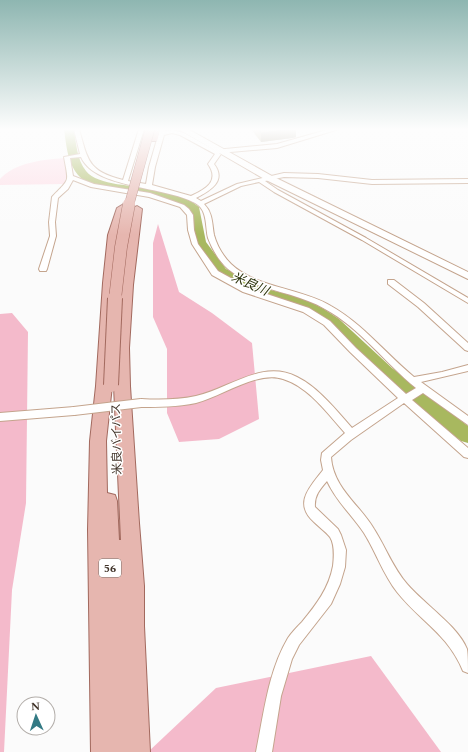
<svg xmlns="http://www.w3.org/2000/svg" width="468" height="752" font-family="Spectral,'Noto Sans JP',serif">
  <rect width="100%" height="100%" fill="#fbfbfb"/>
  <!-- green -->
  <path fill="#fedde6" d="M64,158L67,175L64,184L0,185V179C16,162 42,160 64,158Z"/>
  <!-- forest -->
  <g fill="#f4bacb">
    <polygon points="158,224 179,292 212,313 252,343 259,419 219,439 179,442 167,413 167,349 153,317 153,243"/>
    <polygon points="12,313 28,332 26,503 12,590 4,752 0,752 0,314"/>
    <polygon points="371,656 441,752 148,752 216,688"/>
  </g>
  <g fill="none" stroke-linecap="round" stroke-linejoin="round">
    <!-- river -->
    <path fill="#a8b85f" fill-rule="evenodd" d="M64,129H74C76,143 77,160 86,171C98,186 135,185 153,189C170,192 186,196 199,207L206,242L226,269L271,290L305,299L324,309L339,319L392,368L468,426V443L461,441L380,376L329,325L314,315L295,305L261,296L216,275L194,242L189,210L186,208C176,202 166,198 155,196C132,191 88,193 75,171C67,159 66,143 64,129Z"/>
    <defs>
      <g id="minor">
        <path d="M74,129H79C88,161 88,171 123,180L139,129H144L128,181L146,184L149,167L160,129H165V131L172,130L184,133L215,150L277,144L330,129H339L277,148L219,153L221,154L214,164C227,181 210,191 196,198L201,201L237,184L284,173L318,174L372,180L468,179V183L372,184L318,178L284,177L265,181L278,190L366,238L468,298V303L362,240L274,192L259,182L241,186L204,204C213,213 212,224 214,235C217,246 223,256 231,264C256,288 301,288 331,306C363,324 386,354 414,377L442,372L468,365V371L421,382L468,416V425L423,393L412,400L468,448V458L464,457L404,403L351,440L331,457C333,488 360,505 374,529C386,548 393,568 407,584C424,604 458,626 467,649C468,655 468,666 468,673L463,671C448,634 420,621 397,592C383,574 376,552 364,533C352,515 336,501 327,481C320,489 314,496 315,507L338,529L341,535L346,550L345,567L340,584L331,604L299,645L292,659L281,696L272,752H256C264,713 268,672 288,638C292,632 297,627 302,622C316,605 329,588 333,566C334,557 335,545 330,537C325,531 319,527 314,522C293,503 310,487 323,470L321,460L322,453L345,433C328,414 309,387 283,379C258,370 221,397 196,403C178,407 159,407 141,407L138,405L136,403L138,401L141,399C159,400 178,400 196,396C229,389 262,359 297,377C319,388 336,410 352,428L398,398L350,352L324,325L303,312L243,292L212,275L192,244L188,230L187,215L180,207L149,197L91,187L73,180L68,189L58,198L55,222L56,236L47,269L46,271H40L39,269L50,236L49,222L52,197C70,178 69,184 64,157L80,154ZM172,133L180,135L215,154L208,164C220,181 206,189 191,196L152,185L155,167L164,135ZM81,157C95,189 165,186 195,203C208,210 205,226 208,238C212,249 219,261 228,269C255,291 295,291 325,309C360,328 385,363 416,388L406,394L356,348L330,321L309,308L249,288L218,271L198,244L194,230L193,215L189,209L184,205L150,193L94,184L73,176L70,158Z"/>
        <polygon points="388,280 394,280 424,303 468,343 468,351 465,350 418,307 388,284"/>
        <polygon points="74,407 77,408 79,411 77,414 74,415 0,421 0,413"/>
      </g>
      <polygon id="tertiary" points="178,129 187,129 195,133 272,176 468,272 468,279 266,180"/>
      <g id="primary">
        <polygon points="152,129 160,129 157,141 151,141 150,139"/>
        <polygon points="122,205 127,208 120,235 115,283 112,386 106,441 107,493 115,495 117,501 119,540 121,540 114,386 115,348 121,285 132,209 137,206 142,209 133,285 129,348 130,386 139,523 144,586 144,626 150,752 91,752 88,530 90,441 96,386 103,283 108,235 117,208"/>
      </g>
    </defs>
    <!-- minor casing -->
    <use href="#minor" stroke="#c4a48d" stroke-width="2"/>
    <!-- tertiary casing -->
    <use href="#tertiary" stroke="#c4a48d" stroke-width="2"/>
    <!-- primary casing -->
    <use href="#primary" stroke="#a2695e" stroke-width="2"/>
    <!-- minor -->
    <use href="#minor" fill="#fff" fill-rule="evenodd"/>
    <!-- tertiary -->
    <use href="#tertiary" fill="#fff" fill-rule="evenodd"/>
    <!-- primary -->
    <use href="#primary" fill="#e6b6af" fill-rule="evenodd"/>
    <defs>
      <polyline id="minor-bridge" points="74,411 141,403"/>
      <polyline id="primary-bridge-far2" points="129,205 150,129"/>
      <polyline id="primary-bridge-far1" points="115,299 121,247 129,204"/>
      <polyline id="primary-bridge" points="111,385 115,298"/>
    </defs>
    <!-- minor-bridge casing -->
    <use href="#minor-bridge" stroke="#c4a48d" stroke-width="10" stroke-linecap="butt"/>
    <!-- primary-bridge-far2 casing -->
    <use href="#primary-bridge-far2" stroke="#a2695e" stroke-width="10" stroke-linecap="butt"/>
    <!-- primary-bridge-far1 casing -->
    <use href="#primary-bridge-far1" stroke="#a2695e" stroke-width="13" stroke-linecap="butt"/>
    <!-- primary-bridge casing -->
    <use href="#primary-bridge" stroke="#a2695e" stroke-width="16" stroke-linecap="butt"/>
    <!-- minor-bridge -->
    <use href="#minor-bridge" stroke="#fff" stroke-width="8"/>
    <!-- primary-bridge-far2 -->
    <use href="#primary-bridge-far2" stroke="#e6b6af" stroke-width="9"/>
    <!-- primary-bridge-far1 -->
    <use href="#primary-bridge-far1" stroke="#e6b6af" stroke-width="12"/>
    <!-- primary-bridge -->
    <use href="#primary-bridge" stroke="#e6b6af" stroke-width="14"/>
  </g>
  <!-- wall -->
  <polygon fill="#c2b596" points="251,129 296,129 296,137 292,138 261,142"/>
  <!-- shaded-wall -->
  <polygon fill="#9e937a" points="291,129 296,129 296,137 292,138 261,142 261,133"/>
  <!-- building -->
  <polygon fill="#e1d2af" stroke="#9e937a" points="259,129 291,129 261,133"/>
  <!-- sky -->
  <linearGradient id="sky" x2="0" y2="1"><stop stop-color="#8eb6b1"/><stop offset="0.55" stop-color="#fdfdfd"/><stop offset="1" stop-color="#fdfdfd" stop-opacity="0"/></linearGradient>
  <rect width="468" height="235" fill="url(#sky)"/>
  <g text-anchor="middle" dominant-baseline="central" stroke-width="3" stroke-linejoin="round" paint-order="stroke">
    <!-- shield labels -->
    <rect fill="#fff" stroke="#7a716a" stroke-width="1" x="99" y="559" width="22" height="18" rx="3"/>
    <g font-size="11" font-weight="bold" fill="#41342a">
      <text x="110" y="568">56</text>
    </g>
    <!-- street labels -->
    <g font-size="12" fill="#41342a" stroke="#fff">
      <text transform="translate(117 439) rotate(-91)">米良バイパス</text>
    </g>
    <!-- water labels -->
    <g font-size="13" font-style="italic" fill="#2d340d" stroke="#fff">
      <text transform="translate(250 284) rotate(24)">米良川</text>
    </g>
  </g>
  <!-- north arrow -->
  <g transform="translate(36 716) rotate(357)"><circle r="19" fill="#ffffff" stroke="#b3aeaa"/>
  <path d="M0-3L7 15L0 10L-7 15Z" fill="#337a84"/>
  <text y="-6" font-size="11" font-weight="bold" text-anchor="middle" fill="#41342a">N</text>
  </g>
</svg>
